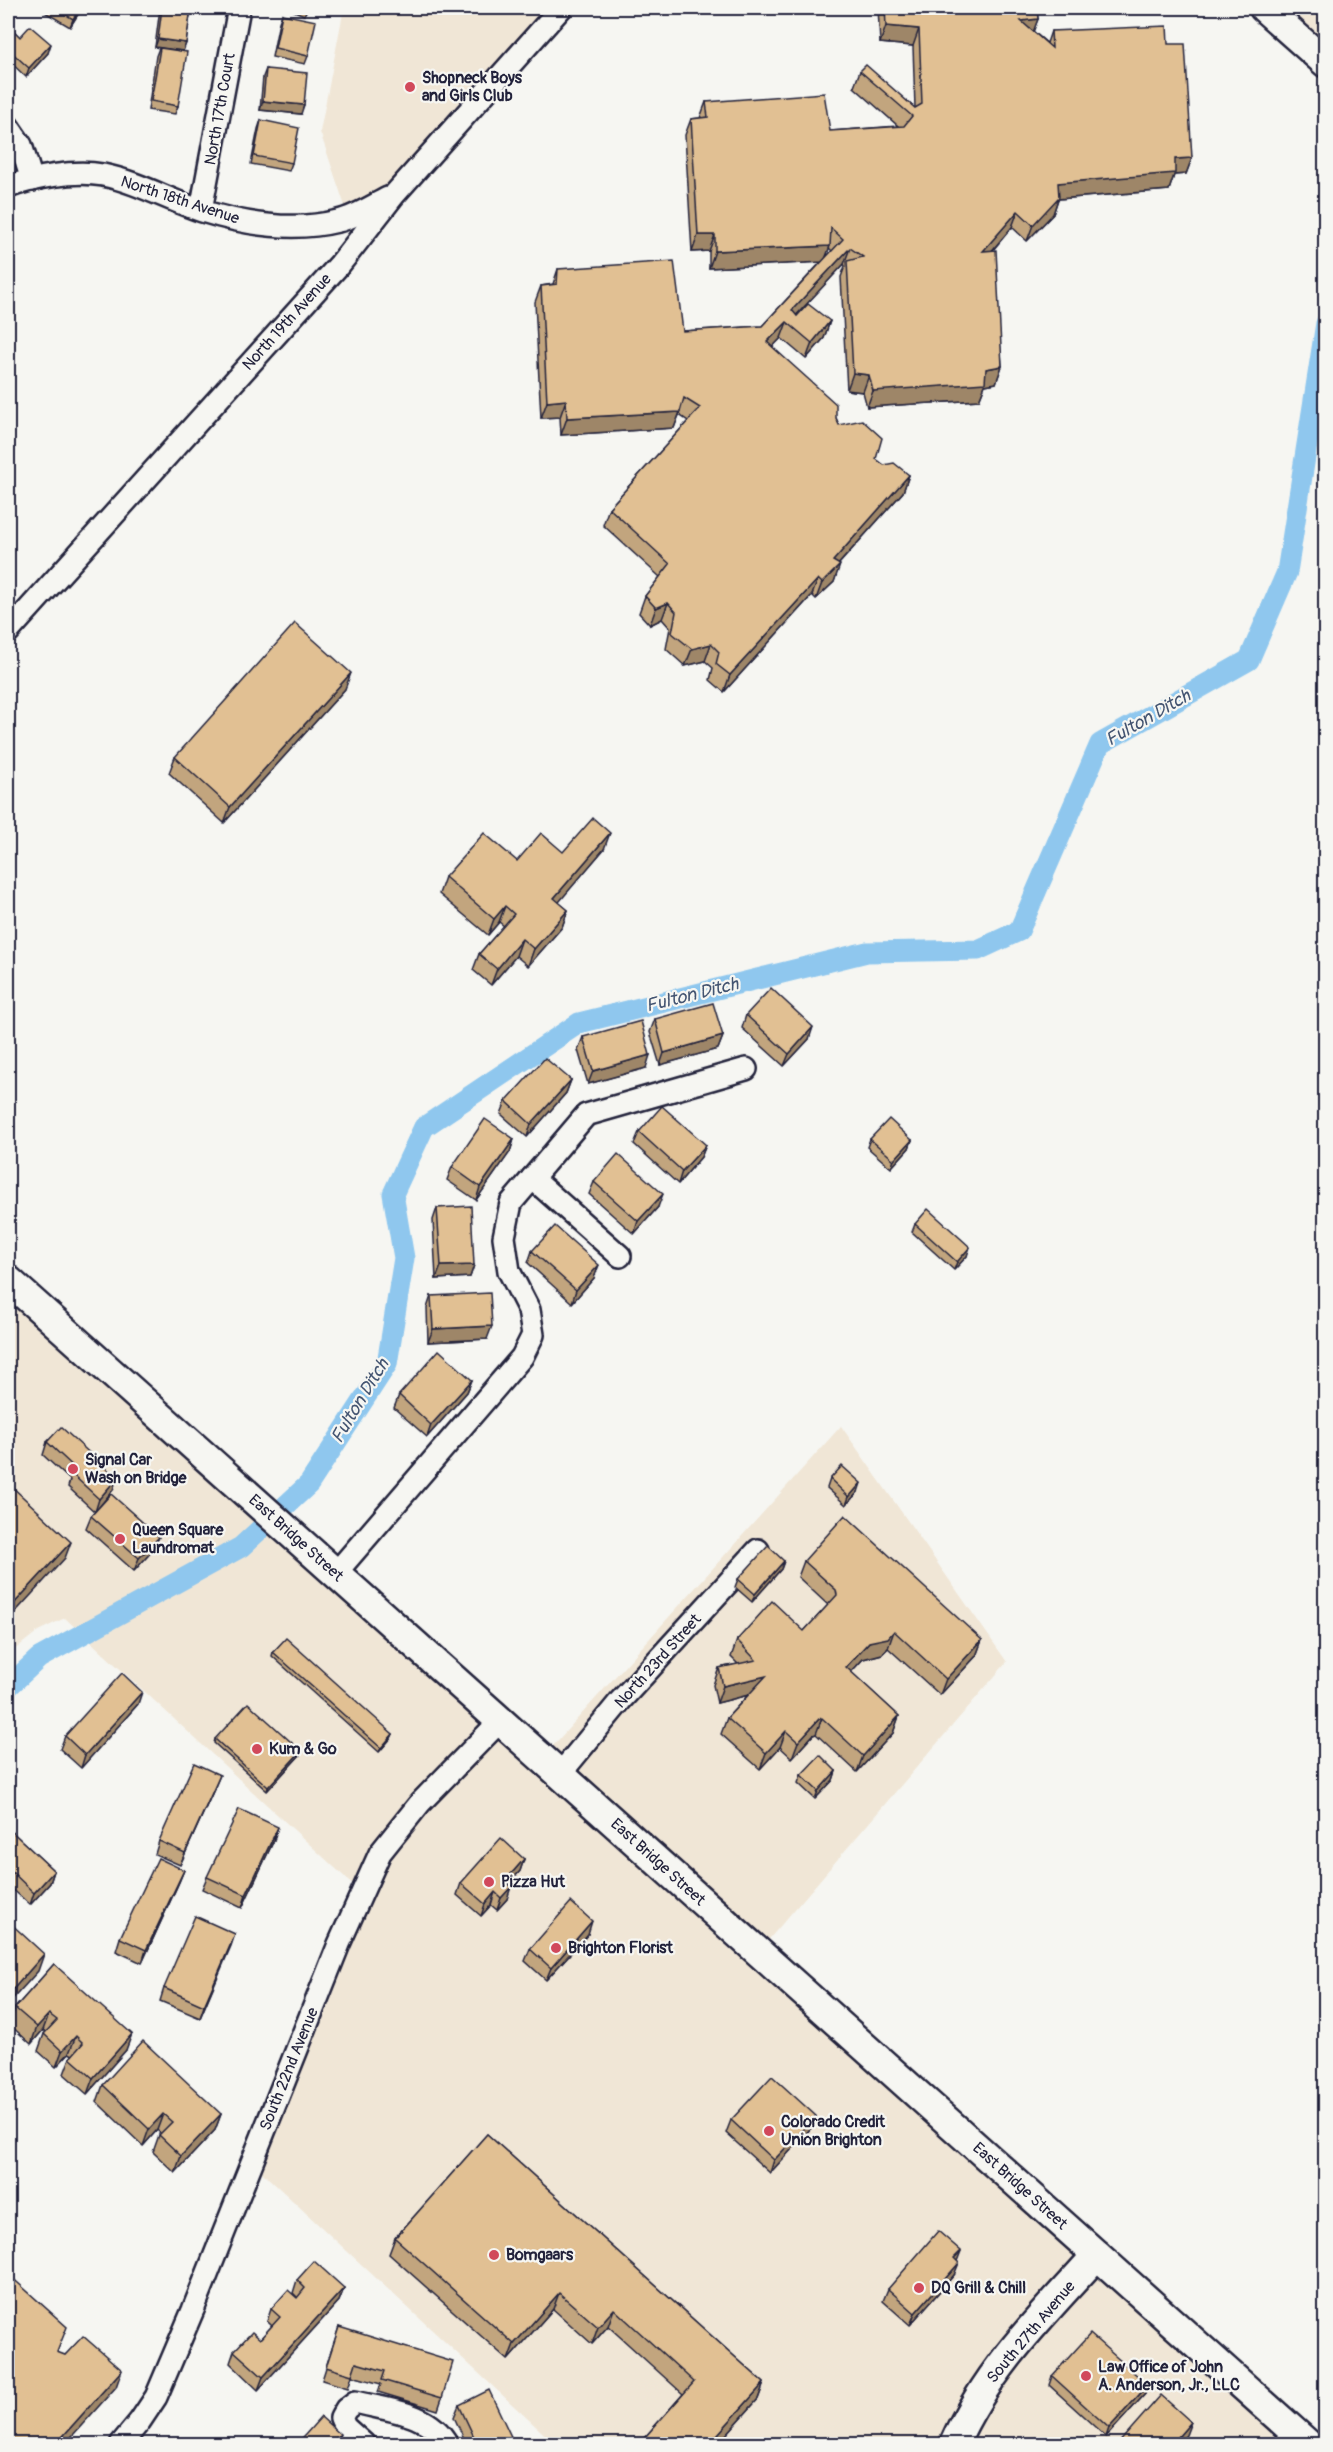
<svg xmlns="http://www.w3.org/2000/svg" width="1333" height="2452" font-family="Pangolin,sans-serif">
  <rect width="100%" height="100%" fill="#f6f6f2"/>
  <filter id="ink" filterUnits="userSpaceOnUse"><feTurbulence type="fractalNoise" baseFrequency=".0167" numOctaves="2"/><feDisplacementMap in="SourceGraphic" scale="12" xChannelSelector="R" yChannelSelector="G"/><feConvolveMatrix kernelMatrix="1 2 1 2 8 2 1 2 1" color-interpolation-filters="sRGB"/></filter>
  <g filter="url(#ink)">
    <!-- built -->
    <g fill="#f0e6d6">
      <polygon points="344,8 561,8 394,195 349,218 320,132"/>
      <polygon points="1264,8 1325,8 1325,63"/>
      <polygon points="8,1280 542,1758 841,1426 1007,1662 758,1952 1308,2444 555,2444 252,2163 361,1892 65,1618 38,1631 8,1655"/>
    </g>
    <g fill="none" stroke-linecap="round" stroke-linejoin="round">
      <!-- canal -->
      <polyline stroke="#8fc7ee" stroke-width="21" points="8,1687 39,1658 241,1547 309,1484 387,1364 404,1258 393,1194 424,1127 579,1023 867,952 978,950 1019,931 1100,744 1249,660 1287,572 1326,323"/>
      <defs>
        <g id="street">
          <polyline points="8,126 21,145 32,180"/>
          <path d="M8,187C35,177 74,170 103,175C138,182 168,200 202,211C244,224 294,232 338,221C356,217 372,206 388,198"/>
          <polyline points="201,210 239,8"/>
          <polyline points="8,632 340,264 394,195 561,8"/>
          <polyline points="532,1178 620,1256"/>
          <polyline points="335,1574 522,1357 533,1335 529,1310 509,1271 504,1237 511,1203 586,1115 746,1069"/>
          <polyline points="560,1774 621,1700 758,1550"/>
          <polyline points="121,2444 140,2421 156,2397 193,2310 339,1944 380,1853 420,1803 500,1721"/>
          <path d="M364,2444L345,2427L341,2418L346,2409L355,2402C387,2410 430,2412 447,2444"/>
        </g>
        <g id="secondary">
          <polyline points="1264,8 1326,63"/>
          <polyline points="8,1280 1308,2444"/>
          <path d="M954,2444C986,2371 1043,2314 1097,2255"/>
        </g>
      </defs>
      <!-- street casing -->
      <use href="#street" stroke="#22223b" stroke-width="26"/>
      <!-- secondary casing -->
      <use href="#secondary" stroke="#22223b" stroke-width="33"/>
      <!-- street -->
      <use href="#street" stroke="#f6f6f2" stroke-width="21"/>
      <!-- secondary -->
      <use href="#secondary" stroke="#f6f6f2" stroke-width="28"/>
    </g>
    <!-- wall -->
    <g fill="#c2a57e" stroke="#22223b" stroke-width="1.5" fill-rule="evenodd">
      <polygon points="38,8 82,8 70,27"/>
      <polygon points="160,8 191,8 186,43 183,51 178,106 175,114 148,110 156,56 159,48 155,47"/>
      <polygon points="287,8 308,8 304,15"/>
      <path d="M878,8H1037L1038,19L1033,31L1047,43L1051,31L1168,44L1192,158L1186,174L1174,175L1169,190L1058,199L1053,214L1027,241L1012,227L993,250L1002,366L996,383L985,385L979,400L867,407L863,392L847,390L841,277L845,266L844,264L796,315L830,321L824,338L806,359L781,338L772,347L836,418L839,425L876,459L884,465L909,475L903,492L839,564L834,582L816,599L812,595L724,692L710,680L713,668L705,661L685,666L666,649L670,628L662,619L650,625L639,613L645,596L660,577L603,525L609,508L688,421L679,415L674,428L561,435L560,417L541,418L535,302L541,286L553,284L558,269L683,331L762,326L821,262L709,268V251L692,252L685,135L691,119L700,118L706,102L830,131L898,126L854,87L860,71L915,108L913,46L880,43ZM829,248L832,251L826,257Z"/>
      <polygon points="282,14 308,56 305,64 272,57 279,22"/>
      <polygon points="8,25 20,37 48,53 26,77 8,60"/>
      <polygon points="266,69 301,114 260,110 263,77"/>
      <polygon points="261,120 292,163 289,171 251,164 258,129"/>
      <polygon points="345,689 224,823 169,773 175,757"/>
      <polygon points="604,849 558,902 568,910 562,927 528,966 516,956 491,985 473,970 479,954 504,926 499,922 488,935 439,894 445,877 517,861 563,852"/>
      <polygon points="746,1015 809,1039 784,1066 742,1028"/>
      <polygon points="655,1019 723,1036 718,1049 660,1065 650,1032"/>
      <polygon points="583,1037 646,1068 588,1084 578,1050"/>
      <polygon points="571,1080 566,1093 527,1137 501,1114 506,1101"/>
      <polygon points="639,1132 706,1145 701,1157 678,1184 634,1144"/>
      <polygon points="514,1139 510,1152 476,1200 447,1180 452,1167"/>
      <polygon points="870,1139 912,1140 909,1148 891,1168 867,1147"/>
      <polygon points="594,1182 658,1207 634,1234 589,1194"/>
      <polygon points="437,1208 474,1265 470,1277 436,1279 433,1220"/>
      <polygon points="915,1224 967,1256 954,1270 912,1232"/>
      <polygon points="532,1251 594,1278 572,1303 528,1263"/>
      <polygon points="431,1296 487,1339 428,1342 427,1308"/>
      <polygon points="472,1380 467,1392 427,1437 394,1408 399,1395"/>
      <polygon points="47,1442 113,1490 95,1511 154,1549 134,1571 86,1528 91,1516 95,1512 68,1487 70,1480 43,1455"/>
      <polygon points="830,1479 858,1492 846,1505 827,1488"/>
      <polygon points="784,1561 781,1569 752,1602 735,1587 738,1579"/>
      <polygon points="804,1561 982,1640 976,1656 940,1695 888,1648 882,1654 863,1659 851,1672 899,1716 893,1733 857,1772 816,1734 813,1735 792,1758 780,1747 760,1769 721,1734 727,1718 748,1695 717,1703 713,1685 719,1668 738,1664 731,1657 737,1640 804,1631 828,1605 798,1577"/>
      <polygon points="273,1652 393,1734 391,1738 379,1752 272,1656"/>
      <polygon points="138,1704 81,1768 60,1749 65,1736"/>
      <polygon points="215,1739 300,1755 267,1791 214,1743"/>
      <polygon points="836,1771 833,1780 815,1799 798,1783 801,1775"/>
      <polygon points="215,1787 180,1865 155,1854 159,1841"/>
      <polygon points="8,1828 54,1871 50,1883 30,1905 8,1885"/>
      <polygon points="274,1840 242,1908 202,1889 207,1877"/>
      <polygon points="524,1859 520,1871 509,1884 507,1899 497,1910 491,1905 481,1916 457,1895 461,1883"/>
      <polygon points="184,1870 179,1882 142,1963 116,1951 120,1938"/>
      <polygon points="235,1934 200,2018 160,2001 164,1988"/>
      <polygon points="588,1934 546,1980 525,1961 530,1949"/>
      <polygon points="54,1964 126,2050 87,2094 64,2074 70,2058 73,2055 69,2053 56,2067 38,2051 44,2034 46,2032 43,2030 31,2044 9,2024 15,2008"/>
      <polygon points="103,2085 221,2114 215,2130 175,2173 153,2152 159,2135 161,2134 157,2130 143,2146 97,2102"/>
      <polygon points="731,2120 811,2128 770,2173 726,2133"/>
      <polygon points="487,2134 764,2383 758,2399 717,2445 638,2445 683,2394 608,2326 592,2344 553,2309 508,2360 389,2254 395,2238"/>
      <polygon points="954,2275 910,2325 883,2301 888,2289"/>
      <polygon points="297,2280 344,2288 339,2301 258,2390 230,2363 234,2351 260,2339 272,2326 267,2321 271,2309 297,2297 293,2293"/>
      <polygon points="339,2327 442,2398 438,2410 378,2392 381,2384 352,2376 348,2388 322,2380"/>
      <polygon points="1052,2376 1148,2385 1145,2394 1106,2437 1049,2385"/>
      <polygon points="459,2405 515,2445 467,2445 454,2417"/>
    </g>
    <!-- shaded-wall -->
    <g fill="#9e8667" stroke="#22223b" stroke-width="1.5">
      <polygon points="80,8 82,8 70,27 73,19"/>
      <polygon points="1038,19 1032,35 1021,21"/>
      <polygon points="886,26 919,29 913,46 880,43"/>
      <polygon points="158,39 186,43 183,51 155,47"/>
      <polygon points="51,44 48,53 26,77 29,68"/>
      <polygon points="263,101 304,105 301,114 260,110"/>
      <polygon points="1192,158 1186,174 1174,175 1169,190 1058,199 1053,214 1027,241 1033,225 1058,183 1175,159"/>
      <polygon points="1018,211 1012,227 977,268 983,251"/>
      <polygon points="698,235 715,235 709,251 692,252"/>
      <polygon points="830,246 824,262 709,268 715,251"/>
      <polygon points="850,248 844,264 789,323 792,310"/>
      <polygon points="830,321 824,338 806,359 812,343"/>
      <polygon points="787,322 781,338 761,359 767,342"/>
      <polygon points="1002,366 996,383 985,385 979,400 867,407 873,391"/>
      <polygon points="853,373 869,375 863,392 847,390"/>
      <polygon points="566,400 560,417 541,418 547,402"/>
      <polygon points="680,412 674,428 561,435 567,418"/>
      <polygon points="909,475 903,492 827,577 833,561"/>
      <polygon points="840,565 834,582 816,599 822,583"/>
      <polygon points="818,579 812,595 724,692 730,675"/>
      <polygon points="668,603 662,619 650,625 656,608"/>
      <polygon points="711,644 705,661 685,666 692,649"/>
      <polygon points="351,673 345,689 224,823 230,807"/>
      <polygon points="610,833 604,849 548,915 554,898"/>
      <polygon points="505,906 499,922 488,935 494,919"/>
      <polygon points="568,910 562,927 528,966 534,949"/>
      <polygon points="522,939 516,956 491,985 497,969"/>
      <polygon points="813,1027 809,1039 784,1066 789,1054"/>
      <polygon points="723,1036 718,1049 660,1065 664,1053"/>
      <polygon points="650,1055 646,1068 588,1084 593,1071"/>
      <polygon points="571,1080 566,1093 527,1137 531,1124"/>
      <polygon points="514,1139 510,1152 476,1200 480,1187"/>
      <polygon points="912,1140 909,1148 891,1168 894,1160"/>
      <polygon points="706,1145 701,1157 678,1184 682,1171"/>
      <polygon points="663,1194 658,1207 634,1234 638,1221"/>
      <polygon points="970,1247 967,1256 954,1270 957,1262"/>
      <polygon points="474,1265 470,1277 436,1279 441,1266"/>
      <polygon points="599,1265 594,1278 572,1303 576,1290"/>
      <polygon points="492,1326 487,1339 428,1342 433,1329"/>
      <polygon points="472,1380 467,1392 427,1437 431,1425"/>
      <polygon points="117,1478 113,1490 95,1512 99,1499"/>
      <polygon points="861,1483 858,1492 846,1505 849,1497"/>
      <polygon points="159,1537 154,1549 134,1571 139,1558"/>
      <polygon points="71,1542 65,1558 8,1620 8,1610"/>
      <polygon points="784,1561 781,1569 752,1602 755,1594"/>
      <polygon points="894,1631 888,1648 882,1654 863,1659 840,1684 846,1667 869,1642"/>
      <polygon points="982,1640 976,1656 940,1695 946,1679"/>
      <polygon points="766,1676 760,1692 717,1703 723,1686"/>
      <polygon points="142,1692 138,1704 81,1768 85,1755"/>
      <polygon points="899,1716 893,1733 857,1772 863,1756"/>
      <polygon points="822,1718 816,1734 813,1735 792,1758 798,1742 819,1719"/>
      <polygon points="786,1731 780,1747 760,1769 766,1753"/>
      <polygon points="393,1734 391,1738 379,1752 381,1748"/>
      <polygon points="301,1751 300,1755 267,1791 268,1787"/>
      <polygon points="836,1771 833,1780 815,1799 818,1791"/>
      <polygon points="220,1775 215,1787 180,1865 185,1853"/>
      <polygon points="278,1827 274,1840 242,1908 246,1895"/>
      <polygon points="524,1859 520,1871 500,1893 505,1881"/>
      <polygon points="184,1870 179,1882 142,1963 146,1950"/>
      <polygon points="54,1871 50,1883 30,1905 34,1893"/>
      <polygon points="511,1887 507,1899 497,1910 501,1898"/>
      <polygon points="495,1892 491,1905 481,1916 485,1904"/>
      <polygon points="592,1921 588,1934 546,1980 551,1968"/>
      <polygon points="235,1934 231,1946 200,2018 204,2006"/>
      <polygon points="44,1954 38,1971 8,2004 8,1995"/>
      <polygon points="49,2014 43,2030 31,2044 37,2027"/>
      <polygon points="132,2034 126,2050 87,2094 93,2078"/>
      <polygon points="76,2036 69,2053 56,2067 62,2051"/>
      <polygon points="163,2114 157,2130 143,2146 149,2129"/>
      <polygon points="221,2114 215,2130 175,2173 181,2156"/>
      <polygon points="816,2116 811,2128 770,2173 774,2160"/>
      <polygon points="961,2251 956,2264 954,2258"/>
      <polygon points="959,2263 954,2275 910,2325 915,2313"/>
      <polygon points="344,2288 339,2301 258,2390 263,2377"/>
      <polygon points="559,2293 553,2309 508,2360 514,2344"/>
      <polygon points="614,2309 608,2326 592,2344 598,2327"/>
      <polygon points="122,2370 116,2387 64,2445 55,2445"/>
      <polygon points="764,2383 758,2399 717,2445 708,2445"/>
      <polygon points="1148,2385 1145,2394 1106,2437 1109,2428"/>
      <polygon points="1191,2422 1186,2435 1178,2445 1171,2445"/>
      <polygon points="340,2434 336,2445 331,2445 332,2443"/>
    </g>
    <!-- building -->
    <g fill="#e1c093" stroke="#22223b" stroke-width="1.5">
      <polygon points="55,8 80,8 73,19"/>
      <polygon points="162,8 191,8 186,43 158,39"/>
      <polygon points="885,8 1037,8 1038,19 1021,21 1052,48 1051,31 1167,26 1168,44 1185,44 1192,158 1175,159 1175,173 1058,183 1059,197 1033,225 1018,211 983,251 996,250 1002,366 986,369 985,383 873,391 869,375 853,373 847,261 863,257 850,248 792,310 797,316 808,304 830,321 812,343 787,322 767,342 836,404 836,418 839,425 862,420 882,438 876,459 884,465 894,463 909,475 833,561 840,565 822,583 818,579 730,675 716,664 719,652 711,644 692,649 672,633 676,612 668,603 656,608 645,596 670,564 609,508 700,408 684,398 680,412 567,418 566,400 547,402 541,286 557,284 558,269 674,261 683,331 762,326 843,239 831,228 830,246 715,251 715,235 698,235 691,119 708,117 706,102 824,93 830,131 904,126 912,116 860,71 866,65 915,108 922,104 919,29 886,26"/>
      <polygon points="282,14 316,21 308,56 275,48"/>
      <polygon points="8,25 20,37 30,26 51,44 29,68 8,49"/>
      <polygon points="160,48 187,52 178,106 151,101"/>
      <polygon points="266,69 307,73 304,105 263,101"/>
      <polygon points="261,120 299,128 292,163 254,156"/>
      <polygon points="295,623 351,673 230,807 175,757"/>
      <polygon points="593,818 610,833 554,898 568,910 534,949 522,939 497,969 479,954 514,914 505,906 494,919 445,877 484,833 517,861 541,833 563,852"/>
      <polygon points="771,988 813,1027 789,1054 746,1015"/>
      <polygon points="713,1003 723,1036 664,1053 655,1019"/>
      <polygon points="641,1021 650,1055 593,1071 583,1037"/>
      <polygon points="545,1058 571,1080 531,1124 506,1101"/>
      <polygon points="662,1106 706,1145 682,1171 639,1132"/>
      <polygon points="485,1119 514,1139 480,1187 452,1167"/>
      <polygon points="889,1119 912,1140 894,1160 870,1139"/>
      <polygon points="618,1154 663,1194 638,1221 594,1182"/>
      <polygon points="471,1206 474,1265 441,1266 437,1208"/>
      <polygon points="928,1209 970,1247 957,1262 915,1224"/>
      <polygon points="555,1226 599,1265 576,1290 532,1251"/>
      <polygon points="490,1293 492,1326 433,1329 431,1296"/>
      <polygon points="439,1350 472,1380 431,1425 399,1395"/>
      <polygon points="61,1427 117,1478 99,1499 73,1475 77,1470 47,1442"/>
      <polygon points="842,1466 861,1483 849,1497 830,1479"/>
      <polygon points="8,1483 71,1542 8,1610"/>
      <polygon points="111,1494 159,1537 139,1558 91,1516"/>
      <polygon points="845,1515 982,1640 946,1679 894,1631 888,1638 869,1642 846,1667 899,1716 863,1756 822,1718 819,1719 798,1742 786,1731 766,1753 727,1718 766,1676 723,1686 719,1668 756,1660 737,1640 772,1601 804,1631 837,1595 836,1590 804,1561"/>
      <polygon points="768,1546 784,1561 755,1594 738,1579"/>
      <polygon points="286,1638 393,1734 381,1748 273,1652"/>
      <polygon points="122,1673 142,1692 85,1755 65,1736"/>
      <polygon points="248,1703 301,1751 268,1787 215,1739"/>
      <polygon points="820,1755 836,1771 818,1791 801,1775"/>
      <polygon points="194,1763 220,1775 185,1853 159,1841"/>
      <polygon points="239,1809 278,1827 246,1895 207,1877"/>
      <polygon points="8,1828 54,1871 34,1893 8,1868"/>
      <polygon points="501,1838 524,1859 505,1881 511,1887 501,1898 495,1892 485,1904 461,1883"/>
      <polygon points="158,1858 184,1870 146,1950 120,1938"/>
      <polygon points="571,1902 592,1921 551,1968 530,1949"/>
      <polygon points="195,1916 235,1934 204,2006 164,1988"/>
      <polygon points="8,1921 44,1954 8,1995"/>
      <polygon points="54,1964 132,2034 93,2078 70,2058 83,2043 76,2036 62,2051 44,2034 57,2020 49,2014 37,2027 15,2008"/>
      <polygon points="143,2041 221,2114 181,2156 159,2135 172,2122 163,2114 149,2129 103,2085"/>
      <polygon points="772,2076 816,2116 774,2160 731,2120"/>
      <polygon points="487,2134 764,2383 708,2445 638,2445 694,2382 614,2309 598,2327 559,2293 514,2344 395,2238"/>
      <polygon points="938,2231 961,2251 954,2258 959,2263 915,2313 888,2289"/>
      <polygon points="314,2261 344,2288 263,2377 234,2351 252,2332 260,2339 280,2317 271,2309 288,2290 297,2298 305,2288 297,2280"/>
      <polygon points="8,2274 67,2327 57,2352 65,2355 83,2336 122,2370 55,2445 8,2445"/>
      <polygon points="339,2327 453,2362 442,2398 382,2380 385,2371 356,2363 352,2375 326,2367"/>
      <polygon points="1090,2334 1148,2385 1109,2428 1052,2376"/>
      <polygon points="489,2390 515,2445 472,2445 471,2443 476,2441 459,2405"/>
      <polygon points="1161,2395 1191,2422 1171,2445 1117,2445"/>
      <polygon points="321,2417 340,2434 332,2443 334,2445 296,2445"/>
    </g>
  </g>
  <!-- markers -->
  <g fill="#d1495b" stroke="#f6f6f2" stroke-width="2">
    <circle cx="410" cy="87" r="6"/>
    <circle cx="73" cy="1469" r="6"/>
    <circle cx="120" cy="1539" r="6"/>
    <circle cx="257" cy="1749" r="6"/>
    <circle cx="489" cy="1882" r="6"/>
    <circle cx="556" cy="1948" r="6"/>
    <circle cx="769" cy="2131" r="6"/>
    <circle cx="494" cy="2255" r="6"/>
    <circle cx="919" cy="2288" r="6"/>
    <circle cx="1086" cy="2376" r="6"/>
  </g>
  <g text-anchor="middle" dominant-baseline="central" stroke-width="4.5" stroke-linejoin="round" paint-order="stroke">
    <!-- poi labels -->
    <g font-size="16" font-weight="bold" fill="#22223b" stroke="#f6f6f2" text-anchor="start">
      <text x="422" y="78">Shopneck Boys<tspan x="422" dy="18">and Girls Club</tspan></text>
      <text x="85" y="1460">Signal Car<tspan x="85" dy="18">Wash on Bridge</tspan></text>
      <text x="132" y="1530">Queen Square<tspan x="132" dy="18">Laundromat</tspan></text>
      <text x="269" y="1749">Kum &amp; Go</text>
      <text x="501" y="1882">Pizza Hut</text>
      <text x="568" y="1948">Brighton Florist</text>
      <text x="781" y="2122">Colorado Credit<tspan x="781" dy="18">Union Brighton</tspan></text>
      <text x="506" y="2255">Bomgaars</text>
      <text x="931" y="2288">DQ Grill &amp; Chill</text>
      <text x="1098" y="2367">Law Office of John<tspan x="1098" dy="18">A. Anderson, Jr., LLC</tspan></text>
    </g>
    <!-- street labels -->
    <g font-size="16" fill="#22223b" stroke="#f6f6f2">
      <text transform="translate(220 109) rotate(-80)">North 17th Court</text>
      <text transform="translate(180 200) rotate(18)">North 18th Avenue</text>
      <text transform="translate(287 322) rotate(-48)">North 19th Avenue</text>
      <text transform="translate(296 1538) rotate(42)">East Bridge Street</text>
      <text transform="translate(658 1661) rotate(-48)">North 23rd Street</text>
      <text transform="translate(658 1862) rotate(42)">East Bridge Street</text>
      <text transform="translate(289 2069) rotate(-68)">South 22nd Avenue</text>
      <text transform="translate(1020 2186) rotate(42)">East Bridge Street</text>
      <text transform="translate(1031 2332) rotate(-50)">South 27th Avenue</text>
    </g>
    <!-- water labels -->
    <g font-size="18" font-style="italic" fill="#435471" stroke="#f6f6f2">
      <text transform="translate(1148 718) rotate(-30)">Fulton Ditch</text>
      <text transform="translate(692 995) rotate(-14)">Fulton Ditch</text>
      <text transform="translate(360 1401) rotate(-59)">Fulton Ditch</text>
    </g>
  </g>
  <!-- margin -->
  <rect width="1333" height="2452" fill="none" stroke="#f6f6f2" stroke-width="30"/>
  <rect x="15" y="15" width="1303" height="2422" fill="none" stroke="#22223b" stroke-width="2" filter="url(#ink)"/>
</svg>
